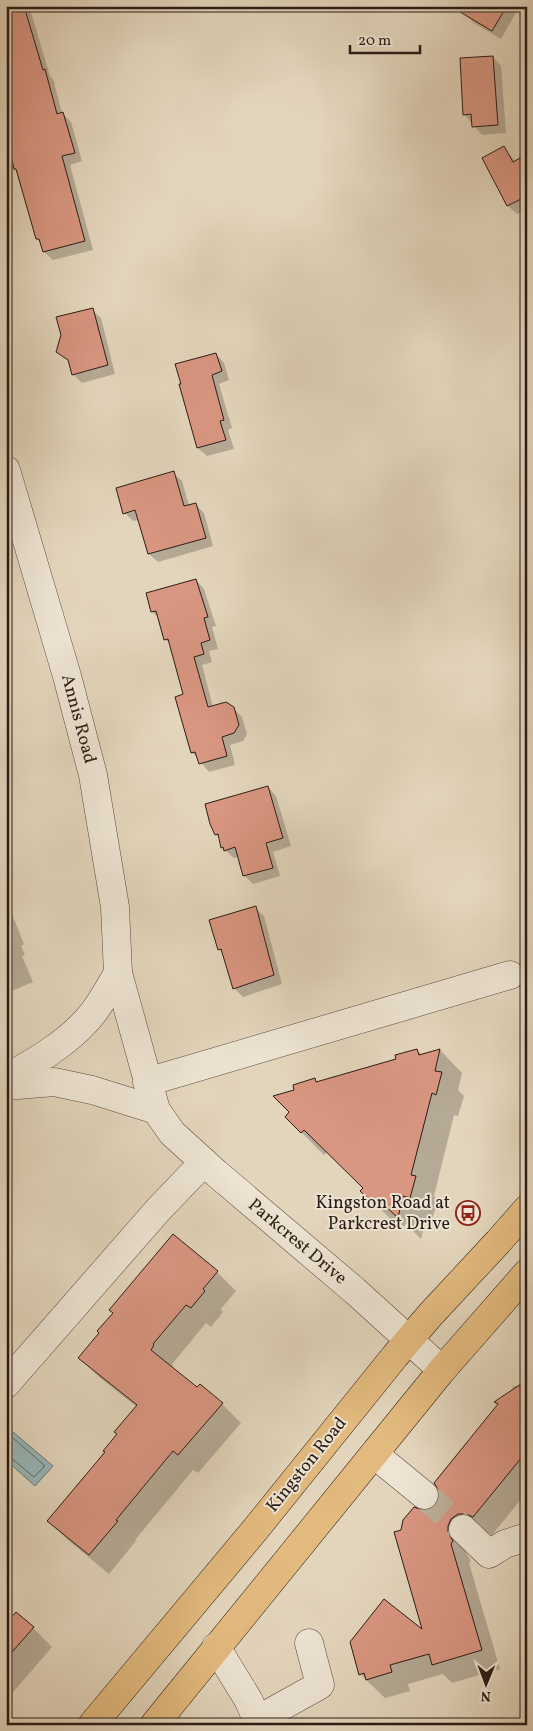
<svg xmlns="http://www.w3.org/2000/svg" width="533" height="1731" font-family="Vollkorn,serif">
  <rect width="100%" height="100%" fill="#e3d5bc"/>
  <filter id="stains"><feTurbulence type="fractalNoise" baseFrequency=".004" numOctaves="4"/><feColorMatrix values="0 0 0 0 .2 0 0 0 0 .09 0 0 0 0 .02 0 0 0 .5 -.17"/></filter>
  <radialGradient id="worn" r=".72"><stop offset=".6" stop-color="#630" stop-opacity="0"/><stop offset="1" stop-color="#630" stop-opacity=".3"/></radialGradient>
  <!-- water -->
  <polygon fill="#97b7b8" stroke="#6c7977" points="6,1426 53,1466 35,1486 6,1460"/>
  <!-- shadow -->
  <g fill="#0003">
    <polygon points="6,6 29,6 50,76 53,79 62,113 71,122 82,161 70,165 93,250 53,260 44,252 42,243 37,239 16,170 10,171 6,167 6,163 18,160"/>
    <polygon points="470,6 520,6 501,39 474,23 465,14"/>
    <polygon points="493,57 501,66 506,133 482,135 464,114"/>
    <polygon points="504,148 516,162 527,163 527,209 517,214 508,206 483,159"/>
    <polygon points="92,310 101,318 115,374 82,383 73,374 71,363 57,352"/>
    <polygon points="216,354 224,363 229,380 219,384 232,428 228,430 234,449 207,456 198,448 180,385"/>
    <polygon points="173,473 182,481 189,506 195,504 204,513 213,546 158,562 149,554 139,520 133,521 125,513"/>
    <polygon points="196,580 204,589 216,626 212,627 218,649 209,651 212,662 202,665 213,707 233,708 242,717 247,734 243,741 230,745 235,765 209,772 192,752 185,695 171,645 165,639 160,619 152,612"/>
    <polygon points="268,787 276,796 291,846 273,852 280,876 253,884 244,875 239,857 234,858 223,848 220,839 216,835"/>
    <polygon points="6,899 24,944 21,946 25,955 22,956 33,982 7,993"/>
    <polygon points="255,908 264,916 282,984 243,997 234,988 224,954 219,949"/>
    <polygon points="417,1050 422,1055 440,1050 462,1073 458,1090 464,1096 458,1116 454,1115 434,1196 438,1200 432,1220 426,1218 421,1239 406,1224 401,1229 362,1191 365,1188 327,1152 324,1155 286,1117 291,1113 296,1091 314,1080 318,1083 398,1060"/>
    <polygon points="173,1235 217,1272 236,1291 221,1309 223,1312 211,1327 206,1323 172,1364 173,1365 171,1368 197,1389 200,1385 222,1404 241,1423 198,1473 193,1470 135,1540 136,1541 109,1574 68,1540 49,1521 88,1474 137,1407 99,1377 80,1358 101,1333"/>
    <polygon points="527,1383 527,1492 492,1535 486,1532 478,1532 466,1545 466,1553 471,1561 469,1563 500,1669 452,1683 443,1674 408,1684 410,1691 385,1698 360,1674 424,1633 402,1531 421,1512 429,1511 437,1505 513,1390 512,1387"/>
    <polygon points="6,1619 9,1621 33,1628 52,1647 9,1697 13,1701 6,1710"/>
  </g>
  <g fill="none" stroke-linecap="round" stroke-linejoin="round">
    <!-- shore -->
    <polyline stroke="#616a66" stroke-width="1" points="6,1432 44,1465 44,1467 34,1477 11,1458 6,1457"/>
  </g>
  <!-- building -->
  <g fill="#d99681" stroke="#2b1c15">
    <polygon points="6,6 24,6 43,70 45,69 57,114 63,112 75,153 62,156 85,241 43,252 39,239 36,239 16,169 14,169 12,160 6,162"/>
    <polygon points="450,6 507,6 492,31"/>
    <polygon points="493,56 498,125 472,127 471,114 463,115 460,58"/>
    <polygon points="504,146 513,162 527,154 527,196 507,206 482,158"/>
    <polygon points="93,308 108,365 72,375 68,360 56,352 61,335 56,317"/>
    <polygon points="216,353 222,371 212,375 224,420 220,421 226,440 197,448 179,384 181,384 175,364"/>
    <polygon points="174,471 184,506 196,503 206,538 148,554 135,510 123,514 116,488"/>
    <polygon points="196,579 208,617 204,618 210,640 201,643 204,654 194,657 208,707 226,702 234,707 239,725 234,733 222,737 227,756 199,764 195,752 191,753 175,697 183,694 168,639 164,640 156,611 151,612 146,593"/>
    <polygon points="268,786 283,838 266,843 273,868 243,876 235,847 224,851 223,847 221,848 218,834 215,835 210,824 205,804"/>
    <polygon points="256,906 274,975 233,989 221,949 218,950 209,920"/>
    <polygon points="417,1049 419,1055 440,1049 435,1071 442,1072 436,1095 432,1093 411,1175 416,1176 410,1198 403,1196 398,1218 382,1203 378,1208 360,1191 363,1188 304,1130 301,1133 285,1117 289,1112 273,1096 294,1090 293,1085 315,1078 316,1082 396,1059 395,1055"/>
    <polygon points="173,1234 218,1271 203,1289 205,1291 191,1308 186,1305 153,1344 154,1345 151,1350 197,1387 200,1384 223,1403 178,1455 173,1451 116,1520 118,1521 89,1555 47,1521 105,1452 103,1451 117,1434 114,1432 137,1405 78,1358 99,1333 97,1331 113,1313 109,1310"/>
    <polygon points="527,1380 527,1451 473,1517 466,1514 458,1514 451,1519 448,1526 448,1533 453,1541 451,1544 482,1650 432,1665 429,1654 390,1665 392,1672 366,1680 364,1673 359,1675 350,1642 384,1599 422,1629 394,1532 401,1530 403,1520 414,1507 422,1510 429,1510 436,1505 439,1497 438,1489 434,1483 498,1404 494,1402"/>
    <polygon points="16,1612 34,1627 6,1659 6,1623"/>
  </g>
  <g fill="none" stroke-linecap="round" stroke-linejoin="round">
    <!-- minor-tunnel -->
    <polyline stroke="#beb09b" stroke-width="28" stroke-dasharray="28 14" stroke-linecap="butt" points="424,1495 463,1529"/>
    <defs>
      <g id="minor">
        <polyline points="6,470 67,676 93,775 115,907 118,973 156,1110 172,1133 216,1173 355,1291 442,1370"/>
        <path d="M6,1078C35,1062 66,1044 88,1019C100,1006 109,988 118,973"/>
        <polyline points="147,1082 510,975"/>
        <polyline points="6,1086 54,1082 92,1090 156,1110"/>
        <polyline points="6,1384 158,1210 204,1162"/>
        <polyline points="374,1454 424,1495"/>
        <polyline points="463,1529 489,1554 505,1544 527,1537"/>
        <polyline points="216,1647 249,1701 259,1725"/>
        <polyline points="257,1720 320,1685 309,1643"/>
      </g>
      <g id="major">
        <polyline points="92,1725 254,1531 395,1356 431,1314 498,1242 527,1209"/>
        <polyline points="154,1725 442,1370 527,1273"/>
      </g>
    </defs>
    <!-- minor casing -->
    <use href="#minor" stroke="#594a3f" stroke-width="29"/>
    <!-- major casing -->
    <use href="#major" stroke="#2b1c15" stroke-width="29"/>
    <!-- minor -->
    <use href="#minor" stroke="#ede4d3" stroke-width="28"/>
    <!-- major -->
    <use href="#major" stroke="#e2ba7e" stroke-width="28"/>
  </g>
  <!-- icons -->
  <defs>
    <symbol id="bus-ring" viewBox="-11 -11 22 22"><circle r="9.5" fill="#ede4d3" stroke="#8f2418" stroke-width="1.5"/><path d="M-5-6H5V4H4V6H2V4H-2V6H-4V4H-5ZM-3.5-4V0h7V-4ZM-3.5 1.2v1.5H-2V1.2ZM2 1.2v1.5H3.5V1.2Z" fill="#8f2418"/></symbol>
  </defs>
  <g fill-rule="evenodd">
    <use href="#bus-ring" x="454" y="1199" width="28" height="28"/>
  </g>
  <g text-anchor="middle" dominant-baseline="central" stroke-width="4" stroke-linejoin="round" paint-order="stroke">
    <!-- street labels -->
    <g font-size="18" fill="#2b1c15" stroke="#ede4d3">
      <text transform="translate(78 719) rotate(75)">Annis Road</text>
      <text transform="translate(297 1242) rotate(40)">Parkcrest Drive</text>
      <text transform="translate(307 1465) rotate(-51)">Kingston Road</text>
    </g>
    <!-- poi labels -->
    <g font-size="18" fill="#2b1c15" stroke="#ede4d3" text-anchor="end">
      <text x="450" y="1203">Kingston Road at<tspan x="450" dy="21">Parkcrest Drive</tspan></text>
    </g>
  </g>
  <!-- margin -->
  <rect width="533" height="1731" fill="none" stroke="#e3d5bc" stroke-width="25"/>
  <rect x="8" y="8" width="518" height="1716" fill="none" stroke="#2b1c15" stroke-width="2.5"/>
  <rect x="12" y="12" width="508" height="1706" fill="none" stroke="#2b1c15"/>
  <!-- north arrow -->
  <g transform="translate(486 1684) rotate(181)" stroke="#ede4d3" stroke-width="4" paint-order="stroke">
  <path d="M0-4L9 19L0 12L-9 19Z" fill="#2b1c15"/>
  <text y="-8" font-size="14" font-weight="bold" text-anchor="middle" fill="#2b1c15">N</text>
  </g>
  <!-- scale -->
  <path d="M350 45v8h70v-8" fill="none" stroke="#2b1c15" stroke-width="2.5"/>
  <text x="358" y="45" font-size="15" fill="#2b1c15" stroke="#ede4d3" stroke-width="4" paint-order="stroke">20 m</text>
  <rect width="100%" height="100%" filter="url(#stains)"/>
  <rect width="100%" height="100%" fill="url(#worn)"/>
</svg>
